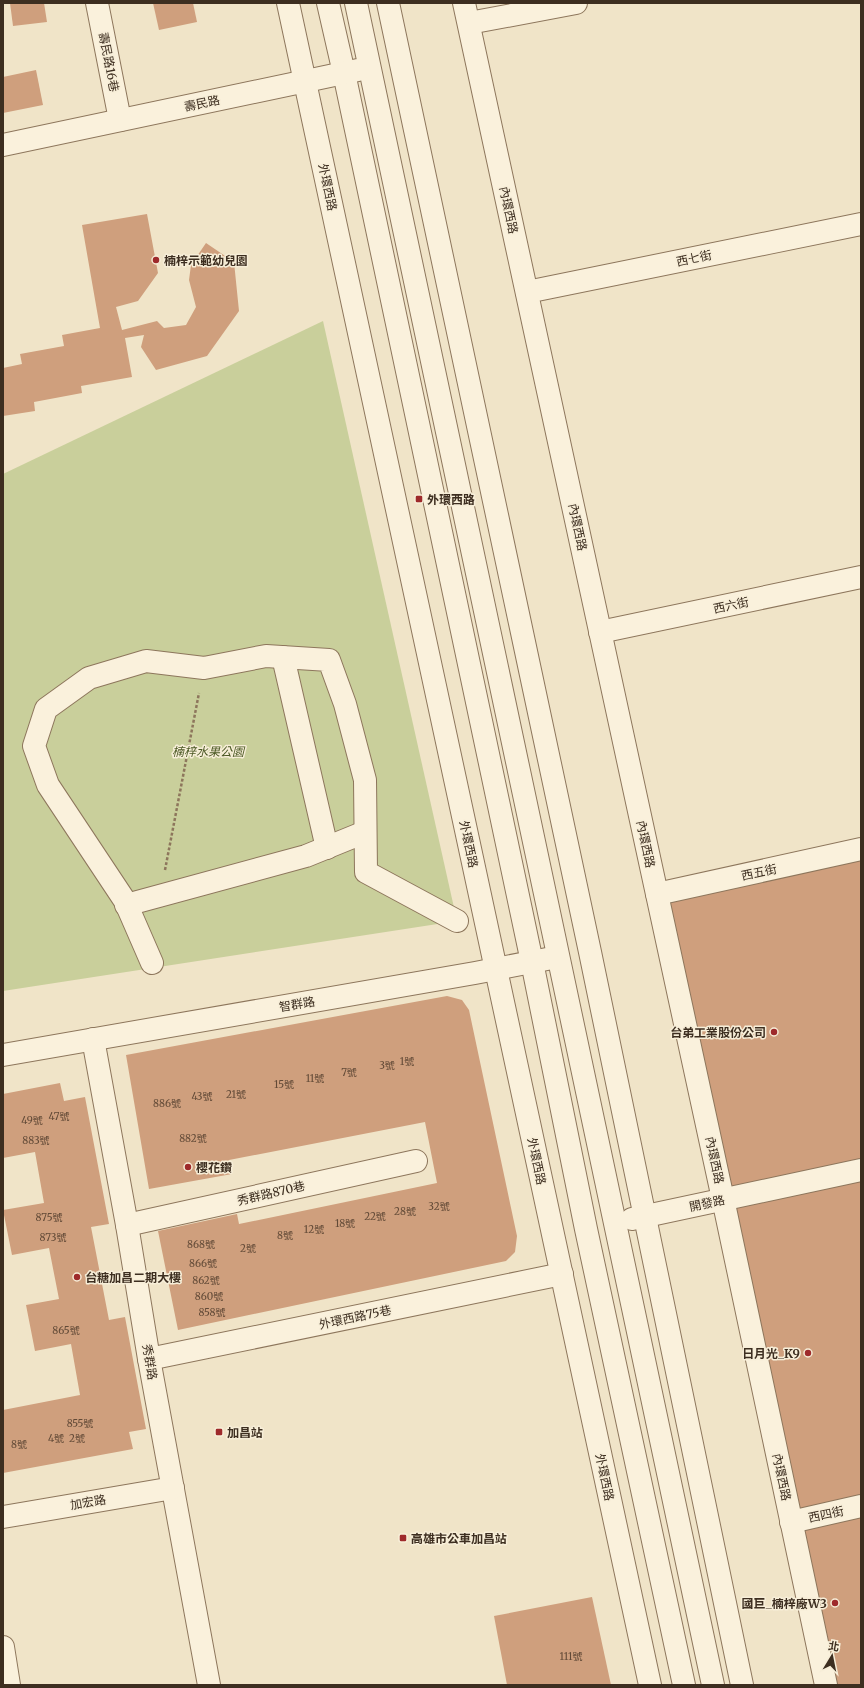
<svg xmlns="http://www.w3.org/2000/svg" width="864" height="1688" font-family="Merriweather,'Noto Sans TC',serif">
  <rect width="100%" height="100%" fill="#f0e4c8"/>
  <!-- green -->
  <polygon fill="#c9cf9b" points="323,321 457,921 3,991 3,474"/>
  <!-- building -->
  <g fill="#cf9f7d">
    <polygon points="10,3 44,3 47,22 13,26"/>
    <polygon points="153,3 193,3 197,22 159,30"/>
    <polygon points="36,70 43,105 3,113 3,77"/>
    <polygon points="147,214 158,273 138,301 116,307 122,330 157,321 164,328 186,325 196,307 189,280 191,265 206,243 234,262 239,311 207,356 156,370 141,347 144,335 125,338 132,377 81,386 82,393 34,402 35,411 3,416 3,368 22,364 20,354 64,346 62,335 100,328 82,225"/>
    <polygon points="861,849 861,1685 826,1685 657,894"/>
    <polygon points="447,996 462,1000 469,1010 517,1236 515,1252 506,1261 178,1330 158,1231 237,1214 239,1224 437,1183 425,1122 229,1160 232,1174 149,1189 126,1055"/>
    <polygon points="60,1083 64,1101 85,1097 109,1224 91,1227 109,1320 125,1317 146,1429 129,1432 133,1449 3,1473 3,1410 80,1395 71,1344 35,1351 26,1305 59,1299 49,1248 12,1255 3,1210 44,1203 35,1152 3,1158 3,1094"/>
    <polygon points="592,1597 611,1685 507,1685 494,1616"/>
  </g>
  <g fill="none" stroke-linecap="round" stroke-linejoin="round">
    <defs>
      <g id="minor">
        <polyline points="97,3 120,120"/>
        <polyline points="288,3 650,1685"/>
        <polyline points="328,3 344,73 532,962 586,1229 684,1685"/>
        <polyline points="356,3 713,1685"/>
        <polyline points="388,3 590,952 742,1685"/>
        <polyline points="464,3 723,1199 826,1685"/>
        <polyline points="469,23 576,3"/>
        <polyline points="3,145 358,70"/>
        <polyline points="527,292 861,224"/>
        <polyline points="600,632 861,577"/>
        <polyline points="283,657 327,848"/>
        <polyline points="657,894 861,849"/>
        <polyline points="126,905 306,856 365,832"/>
        <polyline points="152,963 125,901 48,785 34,746 46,709 89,678 146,661 204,668 266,656 329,660 345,704 365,780 366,872 457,921"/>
        <polyline points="93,1039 127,1225 149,1359 209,1685"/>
        <polyline points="3,1055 475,973 547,959"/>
        <polyline points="632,1219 861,1170"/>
        <polyline points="127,1225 416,1161"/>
        <polyline points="149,1359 562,1274"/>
        <polyline points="3,1517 173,1488"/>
        <polyline points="791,1522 861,1506"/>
        <polyline points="3,1647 9,1685"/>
      </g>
    </defs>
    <!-- minor casing -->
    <use href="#minor" stroke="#8d765c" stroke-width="24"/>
    <!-- path -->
    <polyline stroke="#8d765c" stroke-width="2.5" stroke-dasharray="3 2" stroke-linecap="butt" points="165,870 199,693"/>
    <!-- minor -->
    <use href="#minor" stroke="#faf1dc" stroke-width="22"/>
  </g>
  <!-- markers -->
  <g fill="#9e2a2b" stroke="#f7eed8" stroke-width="1.5">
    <circle cx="156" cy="260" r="4"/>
    <rect x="415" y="495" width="8" height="8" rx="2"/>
    <circle cx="774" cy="1032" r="4"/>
    <circle cx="188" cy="1167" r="4"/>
    <circle cx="77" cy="1277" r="4"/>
    <circle cx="808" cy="1353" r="4"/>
    <rect x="215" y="1428" width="8" height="8" rx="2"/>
    <rect x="399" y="1534" width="8" height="8" rx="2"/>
    <circle cx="835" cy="1603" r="4"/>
  </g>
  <g text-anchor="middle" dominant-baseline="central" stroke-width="3" stroke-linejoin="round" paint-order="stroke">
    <!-- number labels -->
    <g font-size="10" fill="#624a37">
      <text x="407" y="1061">1號</text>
      <text x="387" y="1065">3號</text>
      <text x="349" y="1072">7號</text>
      <text x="315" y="1078">11號</text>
      <text x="284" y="1084">15號</text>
      <text x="236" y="1094">21號</text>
      <text x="202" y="1096">43號</text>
      <text x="167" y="1103">886號</text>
      <text x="59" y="1116">47號</text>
      <text x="32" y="1120">49號</text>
      <text x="193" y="1138">882號</text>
      <text x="36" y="1140">883號</text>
      <text x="439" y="1206">32號</text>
      <text x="405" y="1211">28號</text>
      <text x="375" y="1216">22號</text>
      <text x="49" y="1217">875號</text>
      <text x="345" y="1223">18號</text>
      <text x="314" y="1229">12號</text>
      <text x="285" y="1235">8號</text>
      <text x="53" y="1237">873號</text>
      <text x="201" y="1244">868號</text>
      <text x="248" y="1248">2號</text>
      <text x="203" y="1263">866號</text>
      <text x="206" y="1280">862號</text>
      <text x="209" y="1296">860號</text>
      <text x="212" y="1312">858號</text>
      <text x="66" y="1330">865號</text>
      <text x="80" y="1423">855號</text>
      <text x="56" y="1438">4號</text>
      <text x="77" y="1438">2號</text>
      <text x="19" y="1444">8號</text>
      <text x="571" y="1656">111號</text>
    </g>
    <!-- street labels -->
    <g font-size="12" fill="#3d2e20" stroke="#f7eed8">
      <text transform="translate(109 62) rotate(79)">壽民路16巷</text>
      <text transform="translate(202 103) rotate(-12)">壽民路</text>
      <text transform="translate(328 187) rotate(78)">外環西路</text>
      <text transform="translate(509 210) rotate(78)">內環西路</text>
      <text transform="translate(694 258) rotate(-12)">西七街</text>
      <text transform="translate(578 527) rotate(78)">內環西路</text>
      <text transform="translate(731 605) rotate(-12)">西六街</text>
      <text transform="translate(469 844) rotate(78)">外環西路</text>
      <text transform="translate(646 844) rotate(78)">內環西路</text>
      <text transform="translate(759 872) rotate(-12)">西五街</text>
      <text transform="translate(297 1004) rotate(-10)">智群路</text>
      <text transform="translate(715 1160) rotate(78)">內環西路</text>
      <text transform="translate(537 1161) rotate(78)">外環西路</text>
      <text transform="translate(271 1193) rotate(-13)">秀群路870巷</text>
      <text transform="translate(707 1203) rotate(-12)">開發路</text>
      <text transform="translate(355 1317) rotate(-12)">外環西路75巷</text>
      <text transform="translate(150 1362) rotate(80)">秀群路</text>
      <text transform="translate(605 1477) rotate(78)">外環西路</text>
      <text transform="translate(782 1477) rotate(78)">內環西路</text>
      <text transform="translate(88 1502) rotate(-10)">加宏路</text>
      <text transform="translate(826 1514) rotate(-12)">西四街</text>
    </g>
    <!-- poi labels -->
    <g font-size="12" font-weight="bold" fill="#3d2e20" stroke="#f7eed8" text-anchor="start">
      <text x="164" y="260">楠梓示範幼兒園</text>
      <text x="427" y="499">外環西路</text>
      <text x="766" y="1032" text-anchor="end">台弟工業股份公司</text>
      <text x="196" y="1167">櫻花鑽</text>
      <text x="85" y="1277">台糖加昌二期大樓</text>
      <text x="800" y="1353" text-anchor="end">日月光_K9</text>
      <text x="227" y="1432">加昌站</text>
      <text x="411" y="1538">高雄市公車加昌站</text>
      <text x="827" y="1603" text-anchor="end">國巨_楠梓廠W3</text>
    </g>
    <!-- park labels -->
    <g font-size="12" font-style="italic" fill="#4d5a26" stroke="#f7eed8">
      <text x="208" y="751">楠梓水果公園</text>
    </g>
  </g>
  <!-- border -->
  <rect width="864" height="1688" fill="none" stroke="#3d2e20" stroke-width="8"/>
  <!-- north arrow -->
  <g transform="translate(832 1656) rotate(10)" stroke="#f7eed8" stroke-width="3" paint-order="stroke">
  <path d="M0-3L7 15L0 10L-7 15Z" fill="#3d2e20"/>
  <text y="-6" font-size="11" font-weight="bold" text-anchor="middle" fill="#3d2e20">北</text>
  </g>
</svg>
